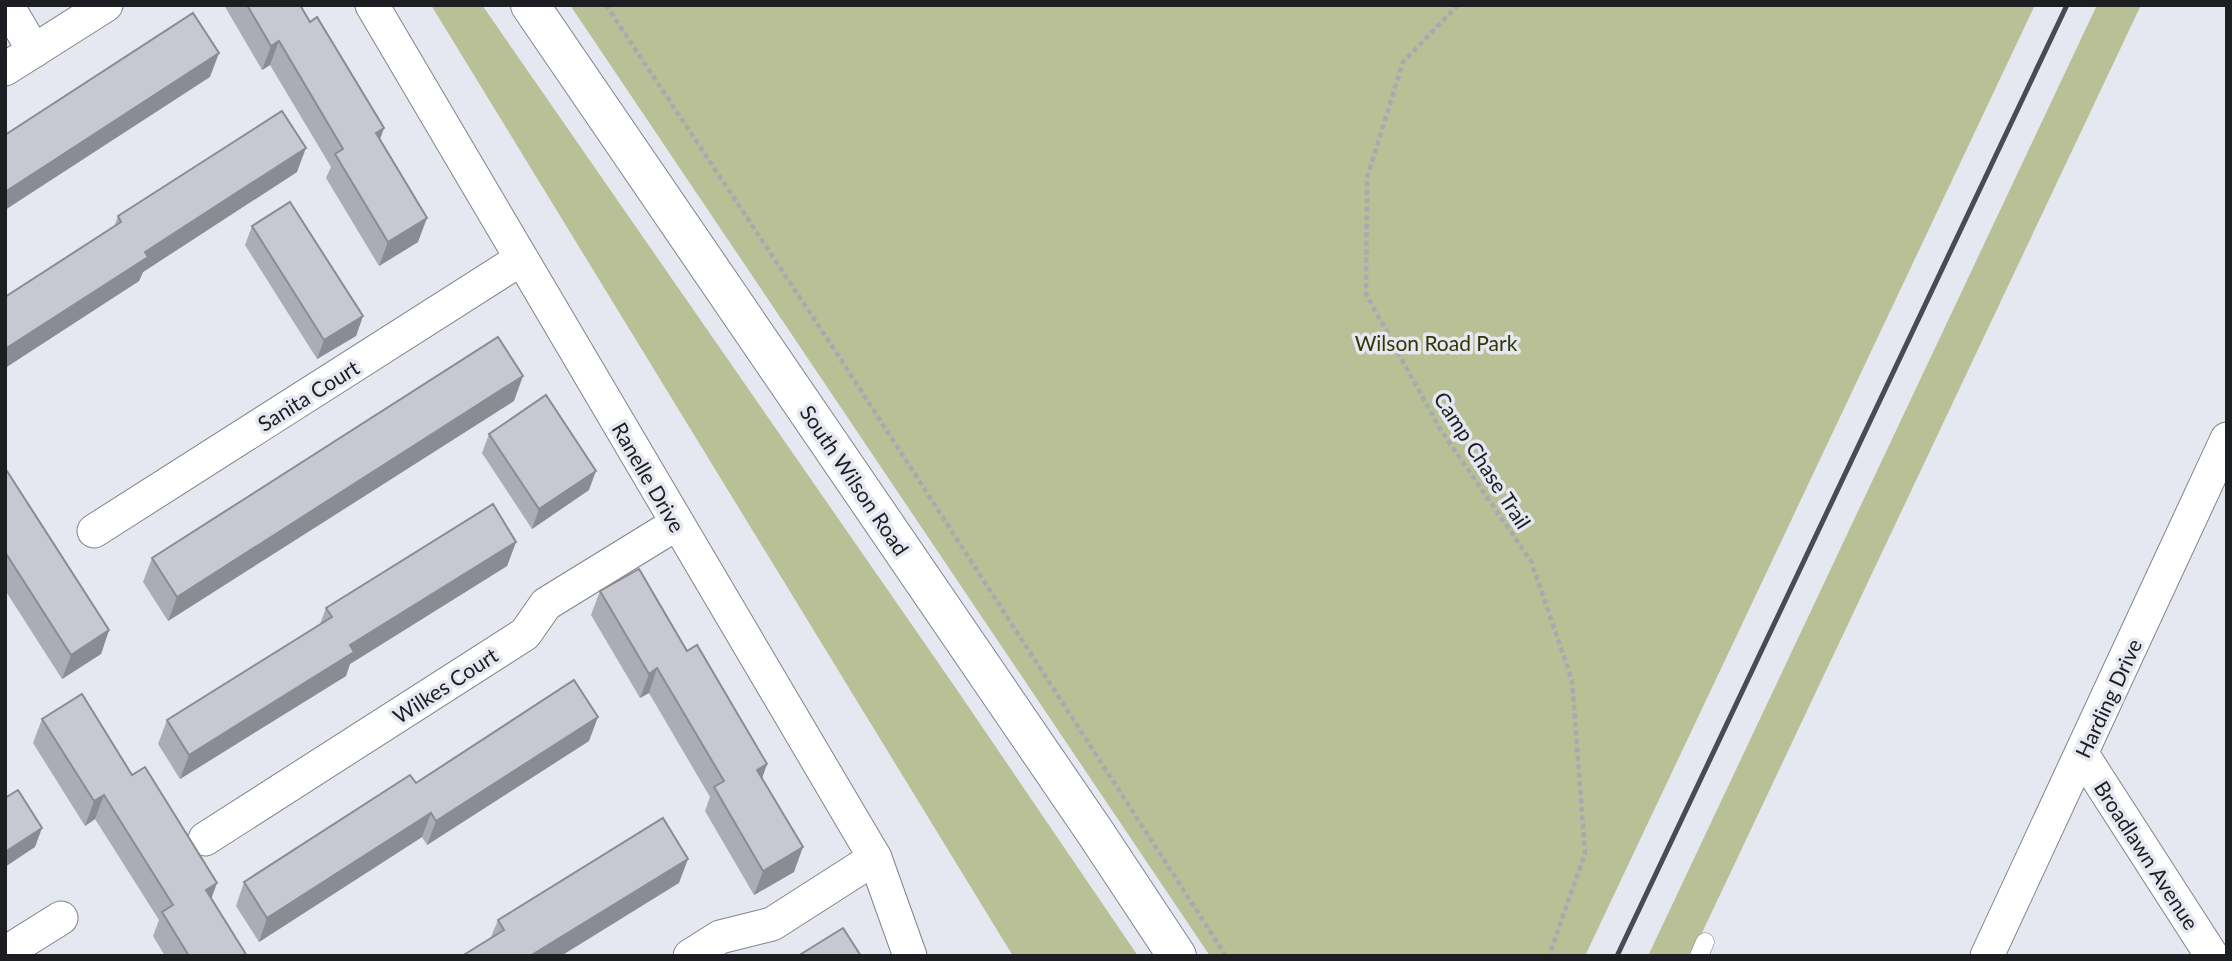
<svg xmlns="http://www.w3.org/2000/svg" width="2232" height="961" font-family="Lato,sans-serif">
  <rect width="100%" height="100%" fill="#e5e7f1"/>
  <!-- green -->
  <g fill="#b9c096">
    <polygon points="431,5 482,5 955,687 1138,956 1013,956"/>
    <polygon points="570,5 2035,5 1585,956 1210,956"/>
    <polygon points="2097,5 2141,5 1691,956 1648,956"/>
  </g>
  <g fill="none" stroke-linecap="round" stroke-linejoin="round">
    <defs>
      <polyline id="lane" points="1699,956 1705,942"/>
      <g id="street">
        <polyline points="7,5 34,51"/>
        <polyline points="372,5 875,858 910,956"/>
        <polyline points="5,69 106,5"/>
        <polyline points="94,531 521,259"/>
        <polyline points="2082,754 2212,956"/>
        <polyline points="205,839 525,634 546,604 676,524"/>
        <polyline points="5,953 61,918"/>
        <polyline points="690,956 720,937 772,924 875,858"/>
        <polyline points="1987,956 2227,439"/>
      </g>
      <polyline id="secondary" points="530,5 1095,832 1177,956"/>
    </defs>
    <!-- lane casing -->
    <use href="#lane" stroke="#82848d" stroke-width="19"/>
    <!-- street casing -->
    <use href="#street" stroke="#82848d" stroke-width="35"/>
    <!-- secondary casing -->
    <use href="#secondary" stroke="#82848d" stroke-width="40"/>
    <!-- path -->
    <g stroke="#a8aab2" stroke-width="4.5" stroke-dasharray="5 3.5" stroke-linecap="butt">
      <polyline points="606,5 838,355 1226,956"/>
      <polyline points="1458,5 1403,62 1367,178 1366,294 1440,429 1531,561 1572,680 1585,853 1549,956"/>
    </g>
    <!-- lane -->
    <use href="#lane" stroke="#fff" stroke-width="18"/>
    <!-- street -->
    <use href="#street" stroke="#fff" stroke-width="33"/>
    <!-- secondary -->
    <use href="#secondary" stroke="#fff" stroke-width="38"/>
    <!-- rail -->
    <polyline stroke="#4a4b50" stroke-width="5" points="1617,956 2067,5"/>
  </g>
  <!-- wall -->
  <g fill="#abacb5">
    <polygon points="224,5 300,5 310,22 384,128 380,139 418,242 379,266 326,178 331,167 270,65 262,70"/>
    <polygon points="297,172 143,272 139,281 5,368 5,297 114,227 118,216"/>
    <polygon points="252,226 363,316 356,336 317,359 245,245"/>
    <polygon points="514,401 168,621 143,582 152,558"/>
    <polygon points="489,434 589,490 532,529 482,453"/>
    <polygon points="5,468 109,630 101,654 62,679 5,590"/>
    <polygon points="516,542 507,566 350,664 346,676 180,779 158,744 167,720 320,624 326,608"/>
    <polygon points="600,591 687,651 767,764 762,778 794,872 754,895 705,811 710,797 649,693 640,698 591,615"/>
    <polygon points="42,719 212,899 247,956 165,956 153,936 159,920 95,819 85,826 33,743"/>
    <polygon points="589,741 427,845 422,837 259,942 236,906 244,882 416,783"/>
    <polygon points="679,883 491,937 498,920"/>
  </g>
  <!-- shaded-wall -->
  <g fill="#8b8c93">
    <polygon points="279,41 270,65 262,70 271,46"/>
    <polygon points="219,53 210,77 5,210 5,192"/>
    <polygon points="384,128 375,152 376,133"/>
    <polygon points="306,148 297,172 143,272 139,281 5,368 5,349 145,252"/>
    <polygon points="427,218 418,242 379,266 388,242"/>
    <polygon points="363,316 356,336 317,359 324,340"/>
    <polygon points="523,376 514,401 168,621 177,597"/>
    <polygon points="596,471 589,490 532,529 539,509"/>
    <polygon points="516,542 507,566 350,664 346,676 180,779 189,755 350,645"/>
    <polygon points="109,630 101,654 62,679 71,655"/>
    <polygon points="657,668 649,693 640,698 649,674"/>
    <polygon points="598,717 589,741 427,845 436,821"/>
    <polygon points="767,764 758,789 757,770"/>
    <polygon points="104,795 95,819 85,826 94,801"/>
    <polygon points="431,813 422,837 259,942 267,918"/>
    <polygon points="42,828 35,847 5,867 5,852"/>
    <polygon points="803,847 794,872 754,895 763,871"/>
    <polygon points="688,859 679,883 561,956 530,956"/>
    <polygon points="217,883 208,908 206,890"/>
  </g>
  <!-- building -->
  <g fill="#c7c8d2" stroke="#8b8c93" stroke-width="2">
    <polygon points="247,5 300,5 310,22 317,17 384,128 376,133 427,218 388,242 335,154 343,149 279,41 271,46"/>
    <polygon points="193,13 219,53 5,192 5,135"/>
    <polygon points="282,111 306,148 145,252 148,257 5,349 5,297 121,222 118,216"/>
    <polygon points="290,202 363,316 324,340 252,226"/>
    <polygon points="498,337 523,376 177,597 152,558"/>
    <polygon points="546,395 596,471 539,509 489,434"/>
    <polygon points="5,468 109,630 71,655 5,552"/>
    <polygon points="493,504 516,542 350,645 354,652 189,755 167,720 332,617 326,608"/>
    <polygon points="639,569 687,651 697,645 767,764 757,770 803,847 763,871 714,787 724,781 657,668 649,674 600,591"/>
    <polygon points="574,680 598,717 436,821 431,813 267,918 244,882 410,775 416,783"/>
    <polygon points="82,694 132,775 145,767 217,883 206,890 247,956 189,956 162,912 173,905 104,795 94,801 42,719"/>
    <polygon points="18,790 42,828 5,852 5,798"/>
    <polygon points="663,818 688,859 530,956 462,956 504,930 498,920"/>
    <polygon points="843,928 861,956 798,956"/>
  </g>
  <g text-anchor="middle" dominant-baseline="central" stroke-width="7" stroke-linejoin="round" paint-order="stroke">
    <!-- park labels -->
    <g font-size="21" fill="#323600" stroke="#e5e7f1">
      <text x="1436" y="342">Wilson Road Park</text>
    </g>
    <!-- street labels -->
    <g font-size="21" fill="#1d1e22" stroke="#e5e7f1">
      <text transform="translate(308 395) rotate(-32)">Sanita Court</text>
      <text transform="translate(1483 460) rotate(57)">Camp Chase Trail</text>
      <text transform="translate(649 477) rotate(60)">Ranelle Drive</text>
      <text transform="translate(855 480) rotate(56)">South Wilson Road</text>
      <text transform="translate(445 685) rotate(-33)">Wilkes Court</text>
      <text transform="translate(2108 698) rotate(-65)">Harding Drive</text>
      <text transform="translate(2147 855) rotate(57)">Broadlawn Avenue</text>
    </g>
  </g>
  <!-- border -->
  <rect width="2232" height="961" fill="none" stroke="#1d1e22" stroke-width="14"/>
</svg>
